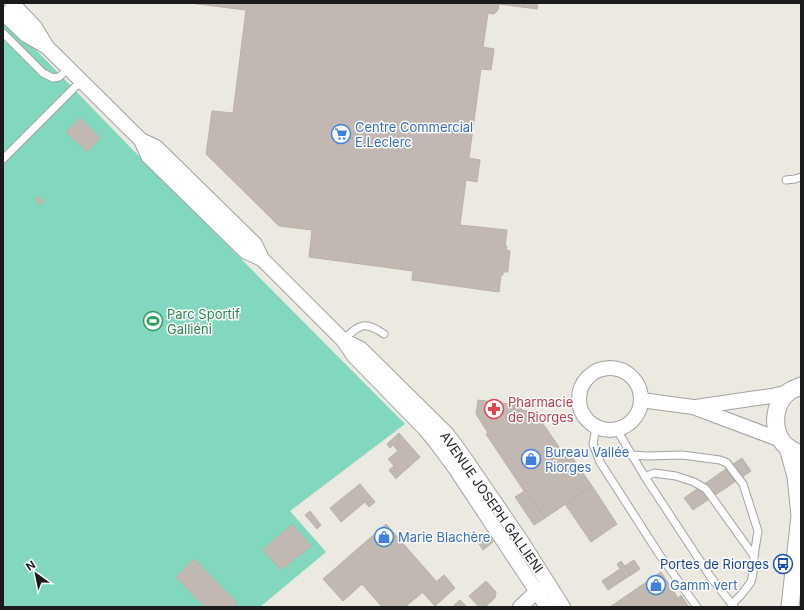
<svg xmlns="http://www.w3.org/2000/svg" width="804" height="610" font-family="Inter,sans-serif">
  <rect width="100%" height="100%" fill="#ece9e1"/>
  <!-- pitch -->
  <polygon fill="#82d7bf" points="3,21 40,54 129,146 405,424 290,511 326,552 260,607 3,607"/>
  <!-- building -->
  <g fill="#c0b8b1" stroke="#bcb1a4">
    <polygon points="189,3 538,3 537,9 499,4 498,10 494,14 488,13 483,47 494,49 493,57 491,70 481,69 469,158 480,160 477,182 466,180 460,225 507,230 505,246 507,246 506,250 510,251 508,269 508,272 503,272 503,275 501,275 499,292 412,280 413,271 309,257 312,230 279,226 206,154 212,111 233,113 246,10"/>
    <polygon points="80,118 100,138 87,152 66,132"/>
    <polygon points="38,196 43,201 40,205 35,199"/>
    <polygon points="478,400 511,404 510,409 535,412 568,460 572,457 592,486 545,518 526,490 524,491 486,434 488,433 476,414"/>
    <polygon points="511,404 522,406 522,411 510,409"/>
    <polygon points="399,433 420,457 401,474 388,459 398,451 393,445 390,448 387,444"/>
    <polygon points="742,458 751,471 693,510 684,498"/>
    <polygon points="394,466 401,474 396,479 389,470"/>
    <polygon points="360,484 375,502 369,507 365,502 341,522 330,508"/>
    <polygon points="592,486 617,524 591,542 565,504"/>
    <polygon points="526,490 545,518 534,525 515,497"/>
    <polygon points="310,511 321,525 317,529 305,515"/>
    <polygon points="292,524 311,546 281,570 263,550"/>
    <polygon points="386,524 436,581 405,607 382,607 362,584 343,601 323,579"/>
    <polygon points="489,536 493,542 483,550 479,544"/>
    <polygon points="194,559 237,603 233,607 205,607 176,577"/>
    <polygon points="634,560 640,569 631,575 625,566"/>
    <polygon points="621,561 631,575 626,578 617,564"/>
    <polygon points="620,569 626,578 608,590 602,581"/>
    <polygon points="661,572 678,598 664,607 610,607"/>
    <polygon points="444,575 455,588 435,606 423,593"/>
    <polygon points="486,581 496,592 495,598 485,607 479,607 469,596"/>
    <polygon points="681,595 689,607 664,607 678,598"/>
    <polygon points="460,600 467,607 452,607"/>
  </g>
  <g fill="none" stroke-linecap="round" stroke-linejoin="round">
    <defs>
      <g id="service">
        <polyline points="3,33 43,73 53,78 59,77 69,68"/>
        <polyline points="3,159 81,81"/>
        <polyline points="786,180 795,179 801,177"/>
        <path d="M343,340C359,325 364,320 384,334"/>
        <polyline points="596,427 593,444 600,462 659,554 697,607"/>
        <polyline points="617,430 645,477 710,576 734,607"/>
        <polyline points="631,455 647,456 682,455 720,460 727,463 743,484 758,531 754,556 754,568 751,582 741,595 732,604"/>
        <polyline points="645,477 654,473 676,476 694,482 706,489 754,556"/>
      </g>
      <g id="minor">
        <polyline points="12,3 35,27 47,47 141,140 156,147 255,244 262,259 343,340 354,356 424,428 435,441 455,468 547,607"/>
        <polyline points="3,13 26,35 47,47"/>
        <polyline points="141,140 148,156 196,203 246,252 262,259"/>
        <polyline points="345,341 361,349 447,434 464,457 522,542 563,607"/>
        <circle cx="610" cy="399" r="31"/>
        <polyline points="641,400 693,407 781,440"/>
        <polyline points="696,407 750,399 772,396 789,392"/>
        <polyline points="520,607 537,591 544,587"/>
      </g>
      <g id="tertiary">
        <polyline points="788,448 796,476 800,516 790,607"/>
        <path d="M799,454C792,450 785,447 781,440C772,425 774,402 790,391C793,389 797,388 801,386"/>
      </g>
    </defs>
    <!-- service casing -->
    <use href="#service" stroke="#a2a2a2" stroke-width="9"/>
    <!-- minor casing -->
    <use href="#minor" stroke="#a2a2a2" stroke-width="16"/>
    <!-- tertiary casing -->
    <use href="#tertiary" stroke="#a2a2a2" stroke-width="19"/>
    <!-- service -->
    <use href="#service" stroke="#fff" stroke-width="7"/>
    <!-- minor -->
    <use href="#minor" stroke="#fff" stroke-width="14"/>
    <!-- tertiary -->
    <use href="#tertiary" stroke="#fff" stroke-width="17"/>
  </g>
  <!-- icons -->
  <defs>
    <symbol id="supermarket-ring" viewBox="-11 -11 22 22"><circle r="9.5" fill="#fff" stroke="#3f7fe0" stroke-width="1.5"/><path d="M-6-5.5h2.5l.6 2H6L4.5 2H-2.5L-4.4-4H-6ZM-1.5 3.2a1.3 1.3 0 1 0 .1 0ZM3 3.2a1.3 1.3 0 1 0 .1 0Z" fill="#3f7fe0"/></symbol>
    <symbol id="stadium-ring" viewBox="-11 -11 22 22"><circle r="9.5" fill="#fff" stroke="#2e9e5b" stroke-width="1.5"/><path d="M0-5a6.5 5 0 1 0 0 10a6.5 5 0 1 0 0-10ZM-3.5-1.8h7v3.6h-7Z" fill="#2e9e5b"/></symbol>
    <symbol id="pharmacy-ring" viewBox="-11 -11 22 22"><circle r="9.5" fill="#fff" stroke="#e0444e" stroke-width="1.5"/><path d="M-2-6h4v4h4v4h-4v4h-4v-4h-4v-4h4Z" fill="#e0444e"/></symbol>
    <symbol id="shop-ring" viewBox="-11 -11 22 22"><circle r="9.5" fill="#fff" stroke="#3f7fe0" stroke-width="1.5"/><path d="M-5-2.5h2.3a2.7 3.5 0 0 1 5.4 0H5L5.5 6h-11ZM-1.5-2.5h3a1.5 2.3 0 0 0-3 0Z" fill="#3f7fe0"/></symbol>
    <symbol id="bus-ring" viewBox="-11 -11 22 22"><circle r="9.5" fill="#fff" stroke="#1a4fb4" stroke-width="1.5"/><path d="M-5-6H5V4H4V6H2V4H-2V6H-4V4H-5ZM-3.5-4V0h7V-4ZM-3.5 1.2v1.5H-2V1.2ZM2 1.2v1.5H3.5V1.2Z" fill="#1a4fb4"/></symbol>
  </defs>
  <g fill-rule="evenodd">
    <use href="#supermarket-ring" x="330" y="123" width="22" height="22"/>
    <use href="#stadium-ring" x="142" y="310" width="22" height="22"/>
    <use href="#pharmacy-ring" x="483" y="398" width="22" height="22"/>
    <use href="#shop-ring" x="520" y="448" width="22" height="22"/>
    <use href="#shop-ring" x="373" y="526" width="22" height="22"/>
    <use href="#bus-ring" x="772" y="553" width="22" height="22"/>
    <use href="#shop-ring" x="645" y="574" width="22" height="22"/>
  </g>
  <g text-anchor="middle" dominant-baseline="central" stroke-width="3" stroke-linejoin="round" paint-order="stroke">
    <!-- shop labels -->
    <g font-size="13" fill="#366cbe" stroke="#fff" text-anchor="start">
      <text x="355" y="127">Centre Commercial<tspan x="355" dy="15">E.Leclerc</tspan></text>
      <text x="545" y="452">Bureau Vallée<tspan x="545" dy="15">Riorges</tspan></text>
      <text x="398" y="537">Marie Blachère</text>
      <text x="670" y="585">Gamm vert</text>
    </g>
    <!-- leisure labels -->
    <g font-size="13" fill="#27864d" stroke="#fff" text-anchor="start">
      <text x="167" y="314">Parc Sportif<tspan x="167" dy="15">Galliéni</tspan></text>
    </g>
    <!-- health labels -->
    <g font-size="13" fill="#be3a42" stroke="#fff" text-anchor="start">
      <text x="508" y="402">Pharmacie<tspan x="508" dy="15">de Riorges</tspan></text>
    </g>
    <!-- street labels -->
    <g font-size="13" fill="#1b1b1b" stroke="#fff">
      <text transform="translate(492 502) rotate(55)">AVENUE JOSEPH GALLIENI</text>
    </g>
    <!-- transit labels -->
    <g font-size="13" fill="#164399" stroke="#fff" text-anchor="end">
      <text x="769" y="564">Portes de Riorges</text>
    </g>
  </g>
  <!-- border -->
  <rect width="804" height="610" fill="none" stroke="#1b1b1b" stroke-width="8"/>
  <!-- north arrow -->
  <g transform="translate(36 574) rotate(327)" stroke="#ffffff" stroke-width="3" paint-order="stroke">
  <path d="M0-3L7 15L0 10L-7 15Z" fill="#1b1b1b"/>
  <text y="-6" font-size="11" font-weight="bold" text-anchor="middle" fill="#1b1b1b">N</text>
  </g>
</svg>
